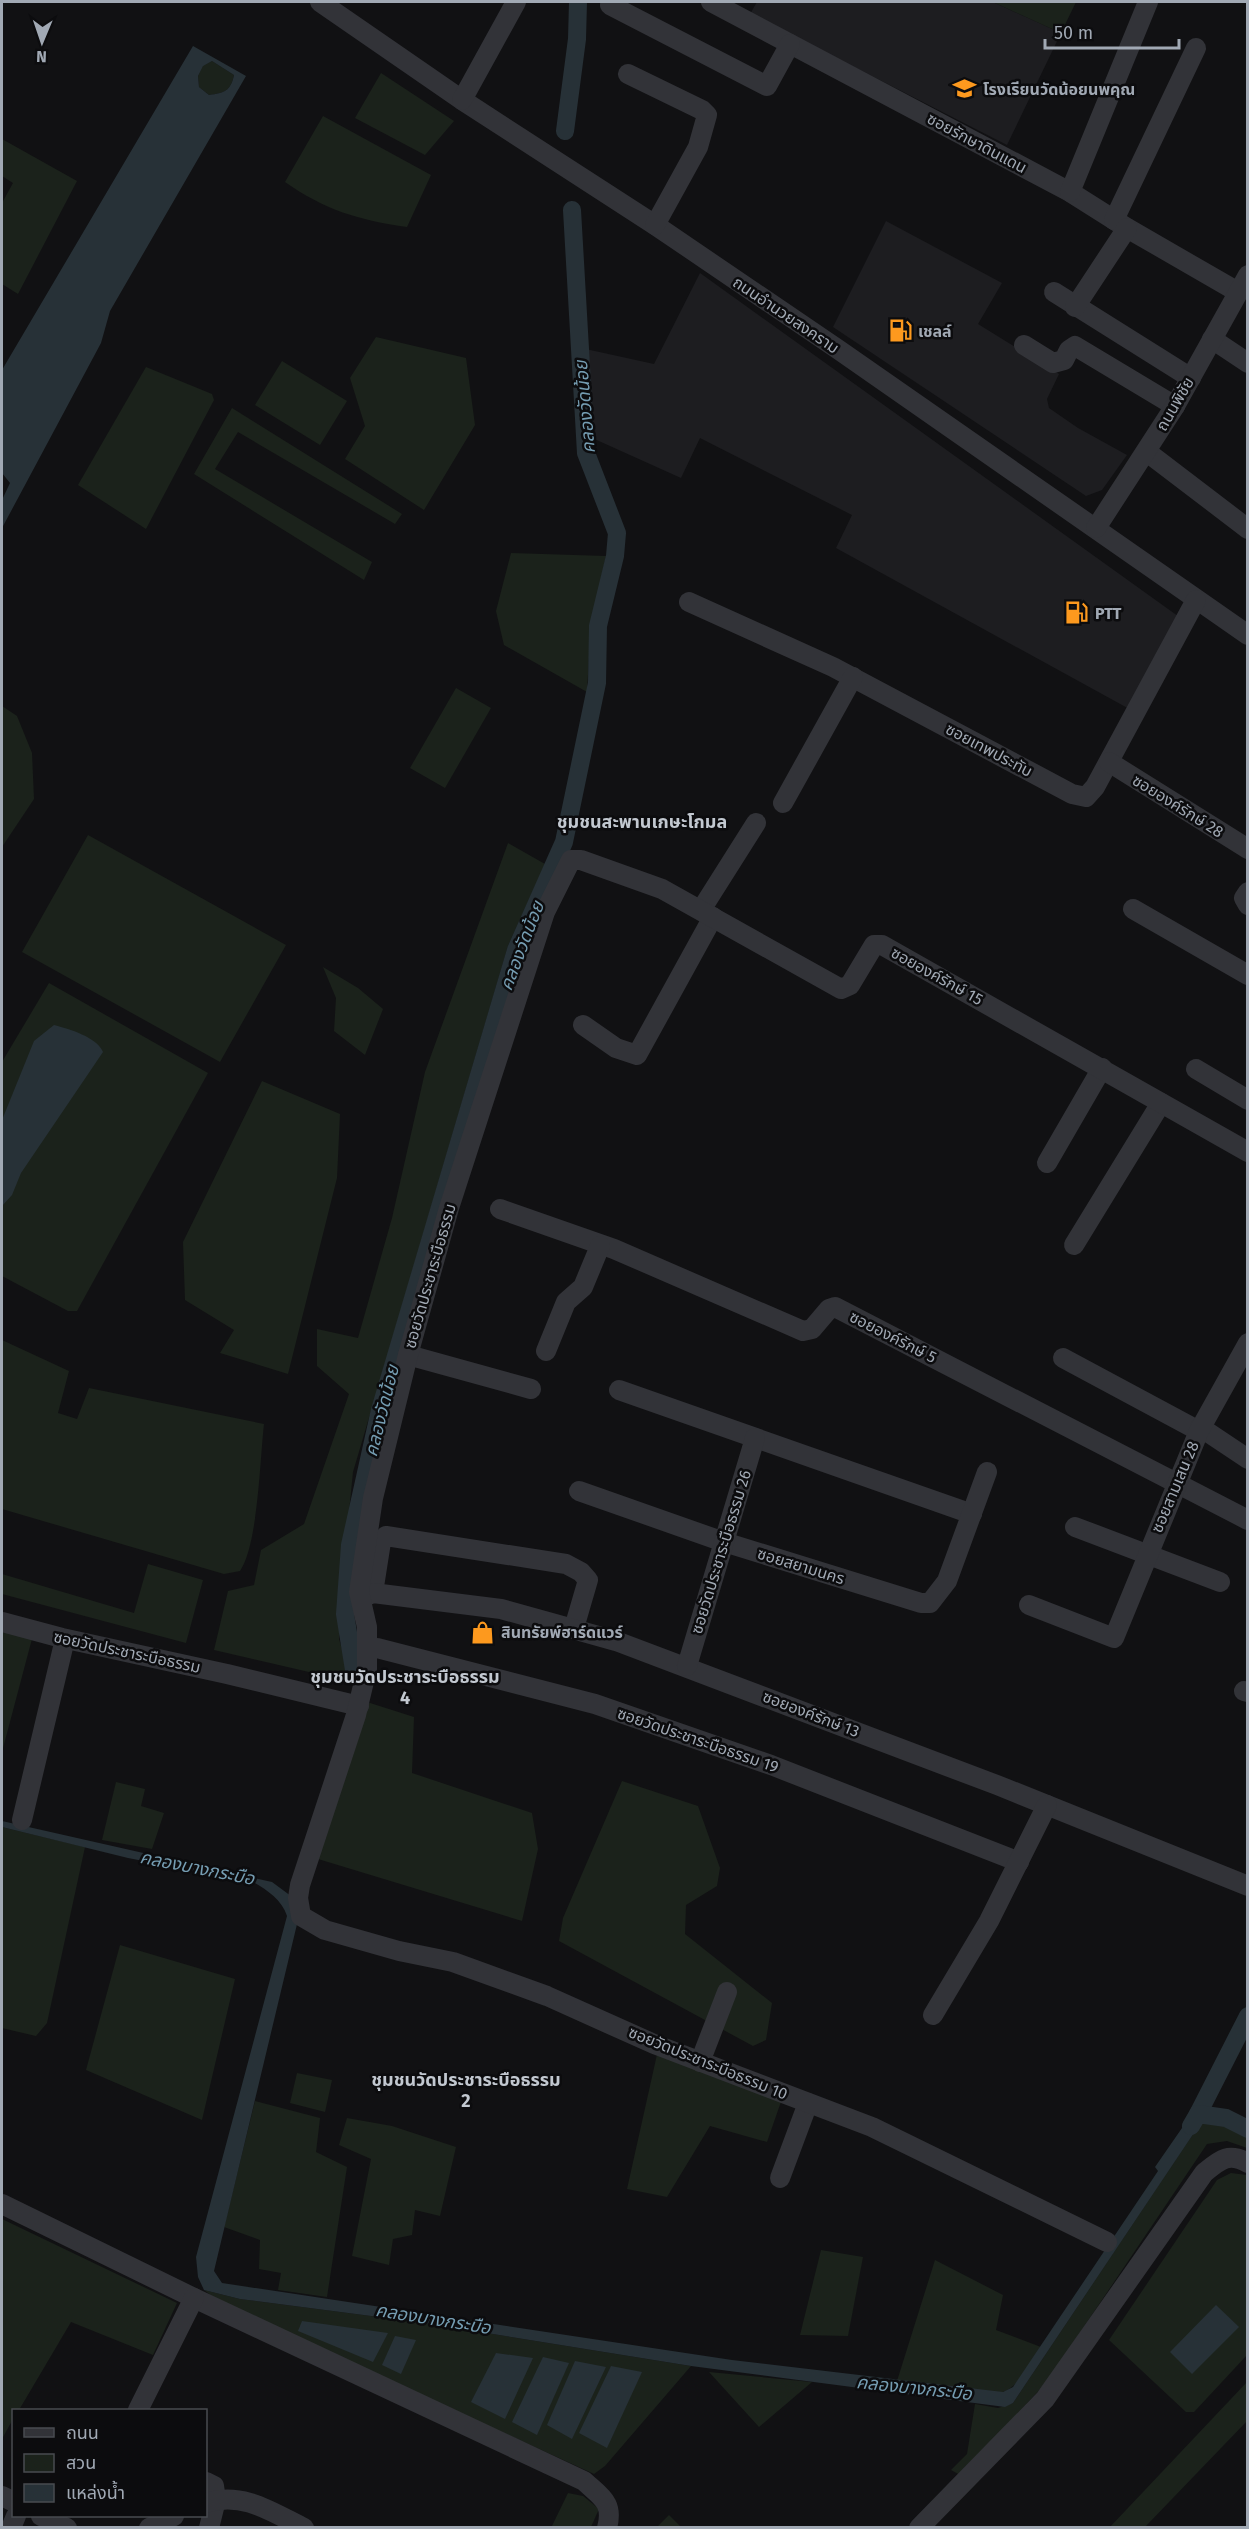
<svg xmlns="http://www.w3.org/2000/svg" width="1249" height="2529" font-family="'Fira Sans','Noto Sans Thai',sans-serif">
  <rect width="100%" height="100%" fill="#111113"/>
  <!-- built -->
  <g fill="#1d1d20">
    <polygon points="757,2 993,2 1061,33 1007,145 750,14"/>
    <polygon points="886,221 1002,283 978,324 1059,374 1047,399 1049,408 1078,428 1127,455 1102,490 1086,496 833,327"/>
    <polygon points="700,273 1189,624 1133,711 836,548 852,515 700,438 681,478 590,437 581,348 654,364"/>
  </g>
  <!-- green -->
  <g fill="#1b221b">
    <polygon points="993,2 1076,2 1061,33"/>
    <path d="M212,61L234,75C231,91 224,93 209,95L199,87L198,76L203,65Z"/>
    <polygon points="381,73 454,121 425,155 355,118"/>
    <path d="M323,116L431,175L407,227C358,220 325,210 285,182Z"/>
    <polygon points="2,139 77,181 18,294 2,284 2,203 13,183 2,176"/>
    <polygon points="376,337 466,358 475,425 424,510 345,459 365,426 350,378"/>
    <polygon points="282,361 347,401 320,445 255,405"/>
    <polygon points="146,367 212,394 214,400 146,529 78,485"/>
    <polygon points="232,408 402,514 395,524 238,432 215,469 372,562 364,580 194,474"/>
    <polygon points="511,553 606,556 591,623 587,692 504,645 496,611"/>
    <polygon points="456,688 491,708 445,788 410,768"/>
    <polygon points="2,706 17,716 32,753 34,799 2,847"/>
    <polygon points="88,835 286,945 220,1062 22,952"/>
    <polygon points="508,843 545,864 508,946 353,1472 340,1602 339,1639 352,1682 214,1650 228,1591 254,1585 261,1550 304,1524 349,1394 317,1366 317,1329 358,1338 392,1218 425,1072"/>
    <polygon points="323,967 358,988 383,1009 365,1055 334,1031 336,998"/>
    <polygon points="49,983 208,1073 77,1311 68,1311 2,1276 2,1062"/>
    <polygon points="262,1081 340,1114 337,1178 288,1374 220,1353 234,1330 185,1300 183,1242"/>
    <path d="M2,1340L69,1371L58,1413L77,1419L89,1388L264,1424C260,1459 258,1545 240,1571L224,1574L2,1509Z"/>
    <polygon points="148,1564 203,1580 186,1643 2,1594 2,1574 134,1613"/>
    <polygon points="2,1627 33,1635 2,1752"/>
    <polygon points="367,1702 414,1717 412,1773 532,1813 538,1849 522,1921 318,1859"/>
    <polygon points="622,1781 698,1806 720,1868 717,1886 686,1905 685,1934 772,2003 766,2040 753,2046 559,1941 563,1918"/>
    <polygon points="116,1782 145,1789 141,1806 164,1813 152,1849 102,1840"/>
    <polygon points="2,1827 85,1847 47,2023 36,2036 2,2028"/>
    <polygon points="120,1945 235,1979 202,2120 86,2070"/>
    <polygon points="658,2050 783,2096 767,2142 710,2126 667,2197 627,2189"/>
    <polygon points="297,2073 332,2080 325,2112 290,2103"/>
    <polygon points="255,2101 320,2118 316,2152 347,2167 327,2297 278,2290 281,2273 259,2269 260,2240 224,2227"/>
    <polygon points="347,2118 392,2126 456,2147 440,2216 415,2210 412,2235 393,2239 389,2265 352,2256 371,2159 339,2145"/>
    <polygon points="1203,2119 1224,2120 1247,2133 1247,2148 1227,2141 1207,2144 1046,2383 960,2475 951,2470 967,2454 975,2404 998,2408 1013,2403"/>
    <polygon points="1231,2173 1247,2175 1247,2355 1194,2412 1186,2412 1109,2340 1217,2180"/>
    <polygon points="2,2219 177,2303 153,2355 71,2322 19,2410 14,2410 13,2419 2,2439"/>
    <polygon points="821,2250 863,2257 848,2336 800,2335"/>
    <path d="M935,2260L1003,2295L996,2330L1041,2347C1030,2362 1018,2392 997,2393L897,2381Z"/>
    <polygon points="204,2290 240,2299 425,2323 691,2366 605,2466 594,2474 225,2306"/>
    <polygon points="709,2372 812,2382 759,2427"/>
    <polygon points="1247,2382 1247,2421 1145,2527 1110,2527"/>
    <polygon points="568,2493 583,2496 599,2509 591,2527 551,2528"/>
    <polygon points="669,2515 681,2527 657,2527"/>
  </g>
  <!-- water -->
  <g fill="#273137" fill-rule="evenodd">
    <path d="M193,46L246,76L110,311L101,343L2,528V500L10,483L2,473V370ZM212,61L234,75C231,91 224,93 209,95L199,87L198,76L203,66Z"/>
    <path d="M54,1025C69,1029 97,1037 103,1052L21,1173L12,1195L2,1206V1120L34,1041Z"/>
    <path d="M2,1821L272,1882L295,1899L298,1920L214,2271L222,2283L732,2360L1003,2392L1013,2387L1158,2171L1155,2167L1200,2102L1208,2112L1013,2403L1005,2407L691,2366L425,2323L240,2299L204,2290L198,2277L196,2257L287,1916C282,1900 267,1890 253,1882L128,1858L2,1827Z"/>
    <polygon points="1216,2305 1239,2327 1192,2374 1170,2352"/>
    <polygon points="302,2321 388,2333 373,2362 298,2331"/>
    <polygon points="395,2336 416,2340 401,2374 382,2365"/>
    <polygon points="496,2353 533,2358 505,2419 471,2402"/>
    <polygon points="543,2357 569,2363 537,2435 512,2422"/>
    <polygon points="575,2361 606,2367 572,2439 547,2425"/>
    <polygon points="611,2366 642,2372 607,2448 579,2433"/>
  </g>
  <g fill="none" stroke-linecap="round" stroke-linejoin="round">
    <!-- canal -->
    <g stroke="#273137" stroke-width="18">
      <polyline points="565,131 577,39 578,2"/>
      <polyline points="355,1676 345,1614 350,1545 380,1410 516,950 564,842 597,683 598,626 615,556 617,533 586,453 572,210"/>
      <polyline points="1198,2114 1248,2016"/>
      <polyline points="1191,2126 1198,2114 1226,2118 1248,2129"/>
    </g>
    <!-- minor -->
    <g stroke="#323338" stroke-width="20">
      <polyline points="320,2 462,100 655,225 839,350 1248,635"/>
      <polyline points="711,2 1070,192 1127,228 1238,292"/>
      <polyline points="610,5 767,86 790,44"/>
      <polyline points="628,74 702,110 707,115 698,147 655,225"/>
      <polyline points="462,100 516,2"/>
      <polyline points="1070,192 1148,2"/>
      <polyline points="1114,220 1196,48"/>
      <polyline points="1054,292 1191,378"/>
      <polyline points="1075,307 1127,228"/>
      <polyline points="1212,339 1248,363"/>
      <polyline points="1024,345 1053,363 1064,360 1069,350 1075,346 1175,406"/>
      <polyline points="1147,452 1248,529"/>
      <polyline points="1096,528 1175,406 1248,275"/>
      <polyline points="689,602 833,667 1072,794 1086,797 1095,787 1196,600"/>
      <polyline points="1109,762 1248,849"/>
      <polyline points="783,803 853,677"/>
      <polyline points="1248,892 1244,898 1248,905"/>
      <polyline points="1133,909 1248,975"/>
      <polyline points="701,910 756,823"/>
      <polyline points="583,1025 616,1048 637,1055 713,917"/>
      <polyline points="1196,1069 1248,1100"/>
      <polyline points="1047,1163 1102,1068"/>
      <polyline points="500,1209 614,1249 803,1331 812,1329 829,1309 835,1307 1248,1520"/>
      <polyline points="1074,1245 1161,1103"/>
      <polyline points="546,1351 566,1302 583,1287 600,1246"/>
      <polyline points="408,1355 531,1389"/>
      <polyline points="1063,1358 1199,1431"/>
      <polyline points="619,1390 972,1514"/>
      <polyline points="1200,1427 1248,1459"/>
      <polyline points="579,1491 724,1542 921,1603 930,1603 947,1581 987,1472"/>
      <polyline points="1075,1527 1220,1582"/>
      <polyline points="373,1593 381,1542 386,1536 566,1564 581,1572 588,1580 574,1628"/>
      <polyline points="361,1598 373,1593 501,1609 616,1641 997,1785 1248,1886"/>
      <polyline points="1029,1605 1114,1638 1199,1431 1248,1343"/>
      <polyline points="2,1622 62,1638 227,1674 359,1706"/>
      <polyline points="367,1650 377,1648 595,1704 771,1765 1019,1862"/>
      <polyline points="687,1666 755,1438"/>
      <polyline points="1244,1691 1248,1692"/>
      <polyline points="22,1820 65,1639"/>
      <polyline points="933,2015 989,1921 1047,1805"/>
      <polyline points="700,2062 727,1992"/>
      <polyline points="780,2178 808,2103"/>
      <path d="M2,2204L194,2298L584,2481C601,2497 614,2502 607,2528"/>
      <polyline points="1107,2242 872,2127 654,2044 547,1996 453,1962 399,1951 325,1930 301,1916 298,1898 300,1885 356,1715 367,1669 367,1627 359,1592 373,1498 408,1355 449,1208 545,912 571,860 581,860 662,889 841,989 850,985 874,945 882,945 1248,1152"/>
      <polyline points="138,2410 194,2298"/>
      <polyline points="206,2482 214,2486 216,2500 209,2528"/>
      <polyline points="2,2496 14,2502"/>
      <path d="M206,2503C242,2491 272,2512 304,2528"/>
      <polyline points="41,2516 67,2528"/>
      <polyline points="11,2528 16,2516"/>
      <polyline points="149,2528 174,2516"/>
      <path d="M919,2528L1045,2399L1204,2173C1220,2160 1228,2152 1248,2163"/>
    </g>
  </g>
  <!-- icons -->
  <defs>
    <symbol id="school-bare" viewBox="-9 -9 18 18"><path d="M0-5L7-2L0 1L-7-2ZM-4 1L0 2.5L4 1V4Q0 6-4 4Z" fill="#fd991e" stroke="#0c0c0e" stroke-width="2.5" paint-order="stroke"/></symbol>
    <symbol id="fuel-bare" viewBox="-9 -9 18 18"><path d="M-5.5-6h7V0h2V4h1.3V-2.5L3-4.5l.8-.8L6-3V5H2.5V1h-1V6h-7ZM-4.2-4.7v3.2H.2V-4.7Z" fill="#fd991e" stroke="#0c0c0e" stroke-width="2.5" paint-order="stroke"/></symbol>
    <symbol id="shop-bare" viewBox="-9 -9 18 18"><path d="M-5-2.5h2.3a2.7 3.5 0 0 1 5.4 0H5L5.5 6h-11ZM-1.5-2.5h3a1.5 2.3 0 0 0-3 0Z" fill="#fd991e" stroke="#0c0c0e" stroke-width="2.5" paint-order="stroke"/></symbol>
  </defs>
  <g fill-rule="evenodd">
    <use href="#school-bare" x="948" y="72" width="33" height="33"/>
    <use href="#fuel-bare" x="884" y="314" width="33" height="33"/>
    <use href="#fuel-bare" x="1060" y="596" width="33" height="33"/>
    <use href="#shop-bare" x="466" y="1616" width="33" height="33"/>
  </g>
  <g text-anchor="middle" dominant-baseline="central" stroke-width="5" stroke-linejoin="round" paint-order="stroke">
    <!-- poi labels -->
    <g font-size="16" font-weight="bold" fill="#a1a9b4" stroke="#0c0c0e" text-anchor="start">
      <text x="983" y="89">โรงเรียนวัดน้อยนพคุณ</text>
      <text x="918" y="331">เชลล์</text>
      <text x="1095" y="613">PTT</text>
      <text x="501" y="1632">สินทรัยพ์ฮาร์ดแวร์</text>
    </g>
    <!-- street labels -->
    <g font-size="16" fill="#a1a9b4" stroke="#0c0c0e">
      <text transform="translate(977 143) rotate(28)">ซอยรักษาดินแดน</text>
      <text transform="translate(786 315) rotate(34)">ถนนอำนวยสงคราม</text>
      <text transform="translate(1175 404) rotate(-60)">ถนนพิชัย</text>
      <text transform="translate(989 750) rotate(28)">ซอยเทพประทับ</text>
      <text transform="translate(1178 806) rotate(32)">ซอยองค์รักษ์ 28</text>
      <text transform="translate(937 976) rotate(29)">ซอยองค์รักษ์ 15</text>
      <text transform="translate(430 1276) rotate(-74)">ซอยวัดประชาระบือธรรม</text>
      <text transform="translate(893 1337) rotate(27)">ซอยองค์รักษ์ 5</text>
      <text transform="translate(1175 1487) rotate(-67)">ซอยสามเสน 28</text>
      <text transform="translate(721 1552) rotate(-73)">ซอยวัดประชาระบือธรรม 26</text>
      <text transform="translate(801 1566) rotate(17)">ซอยสยามนคร</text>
      <text transform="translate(127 1652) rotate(12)">ซอยวัดประชาระบือธรรม</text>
      <text transform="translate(811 1714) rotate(21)">ซอยองค์รักษ์ 13</text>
      <text transform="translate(698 1740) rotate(19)">ซอยวัดประชาระบือธรรม 19</text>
      <text transform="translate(708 2063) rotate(22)">ซอยวัดประชาระบือธรรม 10</text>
    </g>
    <!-- water labels -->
    <g font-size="18" font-style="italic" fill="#759db2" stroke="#0c0c0e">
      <text transform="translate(585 407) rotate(-95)">คลองวัดน้อย</text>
      <text transform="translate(522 946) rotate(-69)">คลองวัดน้อย</text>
      <text transform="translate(382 1411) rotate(-76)">คลองวัดน้อย</text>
      <text transform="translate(197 1868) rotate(11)">คลองบางกระบือ</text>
      <text transform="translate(433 2319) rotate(9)">คลองบางกระบือ</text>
      <text transform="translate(914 2388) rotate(6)">คลองบางกระบือ</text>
    </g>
    <!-- neighbourhood labels -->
    <g font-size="18" font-weight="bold" fill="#c2c8d0" stroke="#0c0c0e">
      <text x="642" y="822">ชุมชนสะพานเกษะโกมล</text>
      <text x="405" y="1677">ชุมชนวัดประชาระบือธรรม<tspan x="405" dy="21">4</tspan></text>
      <text x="466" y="2080">ชุมชนวัดประชาระบือธรรม<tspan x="466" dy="21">2</tspan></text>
    </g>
  </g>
  <!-- border -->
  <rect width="1249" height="2529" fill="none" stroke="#a1a9b4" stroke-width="6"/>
  <!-- legend -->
  <rect x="12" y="2409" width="195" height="108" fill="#0c0c0e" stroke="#484b50" stroke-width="1.5"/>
  <rect x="24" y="2428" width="30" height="9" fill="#323338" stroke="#484b50" stroke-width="1.5"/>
  <text x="66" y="2439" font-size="18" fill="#a1a9b4">ถนน</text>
  <rect x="24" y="2454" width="30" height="18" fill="#1b221b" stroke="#484b50" stroke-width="1.5"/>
  <text x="66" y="2469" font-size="18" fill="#a1a9b4">สวน</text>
  <rect x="24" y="2484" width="30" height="18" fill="#273137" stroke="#484b50" stroke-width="1.5"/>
  <text x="66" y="2499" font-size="18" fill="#a1a9b4">แหล่งน้ำ</text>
  <!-- north arrow -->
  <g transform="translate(42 42) rotate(182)" stroke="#0c0c0e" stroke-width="4.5" paint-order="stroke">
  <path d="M0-4.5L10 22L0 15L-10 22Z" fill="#a1a9b4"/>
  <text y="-9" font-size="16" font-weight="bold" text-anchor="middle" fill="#a1a9b4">N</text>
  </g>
  <!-- scale -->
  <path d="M1045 39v9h134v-9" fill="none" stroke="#a1a9b4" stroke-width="3"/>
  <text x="1054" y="39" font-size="18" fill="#a1a9b4" stroke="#0c0c0e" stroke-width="4.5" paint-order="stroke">50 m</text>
</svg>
